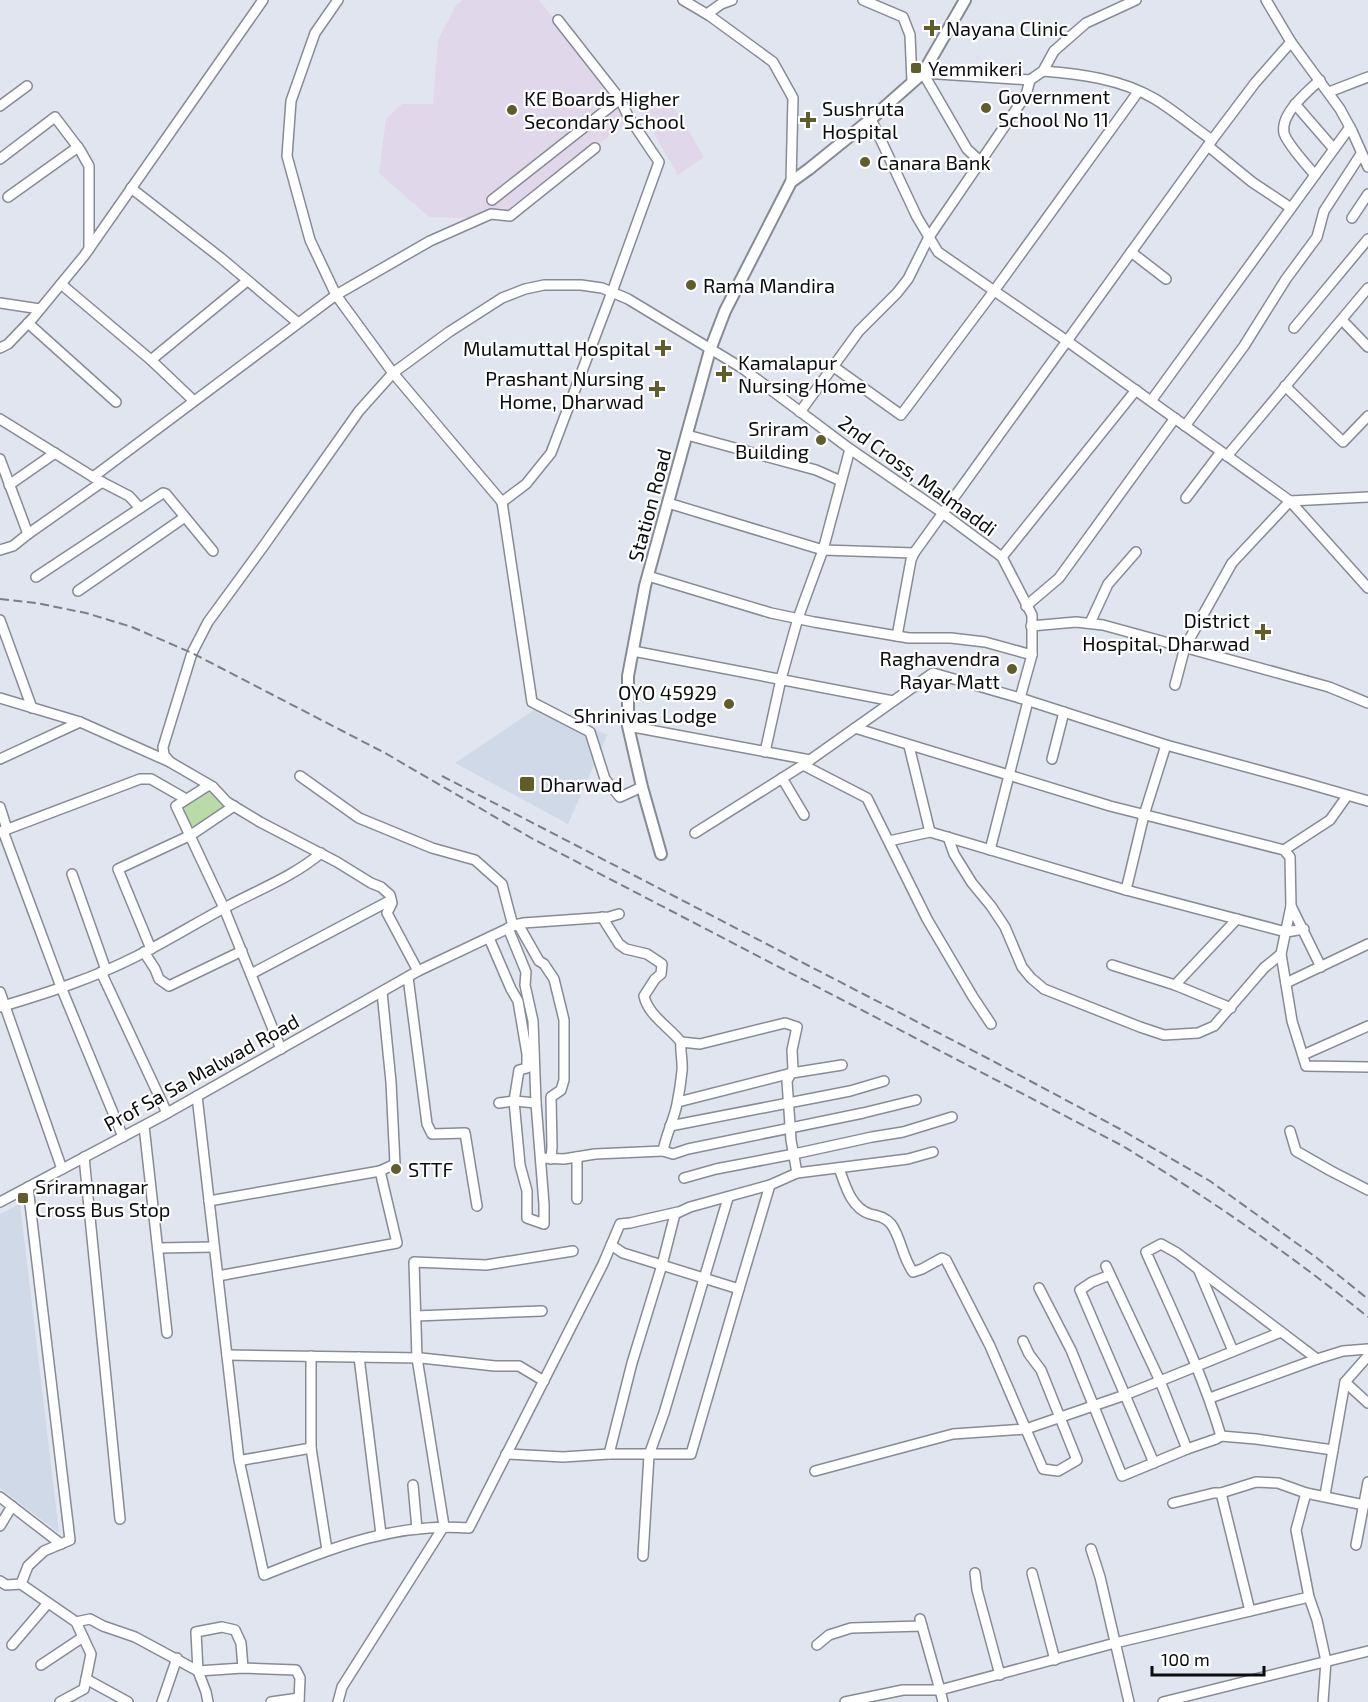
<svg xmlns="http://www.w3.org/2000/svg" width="1368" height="1702" font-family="'Exo 2',sans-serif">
  <rect width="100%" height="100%" fill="#e0e5ef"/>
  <!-- built -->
  <g fill="#d0d9e8">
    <polygon points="543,704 607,735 568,824 455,763"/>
    <polygon points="20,1204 59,1533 0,1488 0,1214"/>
  </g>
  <!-- education -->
  <g fill="#e1d7eb">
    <polygon points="463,0 539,0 581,53 634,115 531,202 506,219 429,217 379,173 386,119 402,104 433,104 438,40 456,5"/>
    <polygon points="670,100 704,157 678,175 640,110"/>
  </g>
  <!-- green -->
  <polygon fill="#b8dba8" points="209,785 234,806 191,835 176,806"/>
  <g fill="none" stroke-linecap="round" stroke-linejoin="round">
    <defs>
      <g id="minor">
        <polyline points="338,0 315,33 291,101 287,156 310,240 336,295 393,373 502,502 532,702 590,732 605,779 620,797 642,787"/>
        <polyline points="683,0 710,16 773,62 793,98 791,182"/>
        <polyline points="863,0 903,17 910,35 912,82"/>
        <polyline points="1266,0 1291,42 1340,109 1352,131 1368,167"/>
        <polyline points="707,14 721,4 732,0"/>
        <path d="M1043,71C1081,74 1121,79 1155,99C1175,111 1193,127 1212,140"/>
        <polyline points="923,73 1030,80 1043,71 1054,51 1086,23 1136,0"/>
        <polyline points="923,73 967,149 981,162"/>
        <polyline points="1329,92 1368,77"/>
        <polyline points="1295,104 1333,148"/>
        <polyline points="0,106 27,86"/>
        <polyline points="871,119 917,217 938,252 1067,341 1290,501 1368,588"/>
        <polyline points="1208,146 1252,182 1291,208"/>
        <polyline points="0,159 55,117 80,150 89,166 89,249"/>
        <path d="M1315,175C1308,167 1286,142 1284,133C1280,114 1307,92 1320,80"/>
        <polyline points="131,188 221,258 297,322"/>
        <polyline points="8,197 78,147"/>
        <polyline points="492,200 620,99"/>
        <polyline points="1352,218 1368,194"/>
        <polyline points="1131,252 1166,279"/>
        <polyline points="61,284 151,360 194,401"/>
        <polyline points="0,303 40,309"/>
        <polyline points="1342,320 1368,347"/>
        <polyline points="28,323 116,402"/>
        <polyline points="1294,328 1368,239"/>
        <polyline points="0,348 8,344 33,318 84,256 263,0"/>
        <polyline points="151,360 247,281"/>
        <polyline points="834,367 901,415 994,291 1138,92"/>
        <polyline points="1285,386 1343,442 1368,416"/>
        <polyline points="1151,401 1350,127"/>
        <polyline points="800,412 859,331 897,293 908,279 929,237 1026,95 1030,80"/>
        <polyline points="0,419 98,480 129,496 140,508"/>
        <polyline points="1185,426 1244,346 1286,279 1317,237 1324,211 1361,154"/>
        <polyline points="687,435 816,470 841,481"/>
        <polyline points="1227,456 1368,288"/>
        <polyline points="0,459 28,534 102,482"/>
        <polyline points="93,477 336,295 430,241 491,214 510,216 595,148"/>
        <polyline points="9,485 55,453"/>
        <polyline points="1186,498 1221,452"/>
        <polyline points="502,502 526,484 551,453 612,292 659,162 628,116 620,99 558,20"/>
        <polyline points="668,503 823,550 914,553"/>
        <polyline points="185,517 213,551"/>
        <polyline points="0,550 13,546 28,534"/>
        <polyline points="1002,557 1136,390"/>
        <polyline points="648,576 771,613 814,622 909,638 951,638 985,642 1032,655"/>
        <polyline points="36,577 163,493 166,494 185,517 78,591"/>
        <polyline points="1026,606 1059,578 1175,418"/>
        <polyline points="0,620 32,708"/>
        <polyline points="1090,623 1108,584 1136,552"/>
        <polyline points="1031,626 1076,622 1103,625 1329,687 1368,703"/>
        <polyline points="897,636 911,560 914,553 1212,140 1255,83 1291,42"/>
        <polyline points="633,651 893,701"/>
        <polyline points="1175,685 1185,647 1232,563 1290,501 1368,497"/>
        <polyline points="0,698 80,722 170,762 213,787 227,802 260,822 337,862 371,883 381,887 390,895 392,903 387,913 418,971"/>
        <polyline points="628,726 810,760"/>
        <polyline points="855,728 1110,806 1284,850 1290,857 1291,906 1321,967"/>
        <polyline points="909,746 930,832"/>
        <polyline points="765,752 781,679 798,618 823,550 850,449"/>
        <polyline points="0,759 80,722"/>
        <polyline points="1052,759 1064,712"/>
        <polyline points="170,762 164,755 163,747 192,653 208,622 265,544 359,411 393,373 449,332 502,298 525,289 544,285 581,285 602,288 628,299 742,368 850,449 937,509 1002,557 1032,615 1032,655 1020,698 1166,745 1302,782 1368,801"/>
        <polyline points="803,765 867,798 927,919 973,997 991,1024"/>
        <polyline points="300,776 359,818 432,848 475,860 502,884 513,926"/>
        <polyline points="782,778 804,815"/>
        <polyline points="209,785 176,806 224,908 281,1049"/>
        <polyline points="0,807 7,829"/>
        <polyline points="3,831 61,987 123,1137"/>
        <polyline points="0,832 140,779 151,779 186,799"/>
        <polyline points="695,833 803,765 933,673 1020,698"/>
        <polyline points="948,837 954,854 972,883 991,906 1005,927 1022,967 1031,978 1044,989 1140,1027 1164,1035 1198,1033 1214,1026 1264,968 1281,954"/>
        <polyline points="889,841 930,832 1126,890 1286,932 1304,929"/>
        <polyline points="990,850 1028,701"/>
        <polyline points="1284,850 1330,820 1347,796"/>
        <polyline points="72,874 106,970"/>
        <polyline points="1126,890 1144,815 1166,745"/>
        <polyline points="1291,906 1281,954 1292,1021 1306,1066 1368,1067"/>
        <polyline points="518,924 539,961 544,964 554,979 564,1020 564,1080 561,1090 551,1097 552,1147 551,1159"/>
        <polyline points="489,938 511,989 518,1001 527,1054 527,1068 519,1070 514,1101 520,1165 527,1191 527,1218 544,1224 544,1204 536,1103 533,1021 525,985 526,972 508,928"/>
        <polyline points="151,949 118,869 191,835 234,806"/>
        <polyline points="144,952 155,969 159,979 169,986 242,951"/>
        <polyline points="1112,965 1175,985 1231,1008"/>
        <polyline points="101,972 167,1113"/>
        <polyline points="251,974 391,900"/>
        <polyline points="408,977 427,1124 432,1134 465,1133 477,1206"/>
        <polyline points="1286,983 1368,944"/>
        <polyline points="1175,985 1237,919"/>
        <polyline points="0,992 62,1169"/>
        <path d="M0,1007C47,993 94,978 137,956C169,940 199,921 230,905C260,889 294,876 321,853"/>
        <polyline points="681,1042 700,1044 785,1023 797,1027 792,1050 793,1069 787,1081 791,1140 797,1173"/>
        <polyline points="1303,1055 1368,1026"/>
        <path d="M197,1096L239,1460L264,1575C332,1548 395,1522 469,1528L603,1264L620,1224L630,1223L678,1212L675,1214L690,1207L770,1185L797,1173L908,1159L933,1152"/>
        <polyline points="678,1102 792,1073 842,1065"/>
        <polyline points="499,1103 514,1101 536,1103"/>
        <polyline points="144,1126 167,1333"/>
        <polyline points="670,1126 850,1091 884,1081"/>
        <polyline points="1290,1131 1296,1151 1331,1171 1368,1190"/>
        <polyline points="663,1151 673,1154 688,1149 863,1113 916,1100"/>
        <polyline points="84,1157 120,1519"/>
        <path d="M541,1158L564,1159L595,1154L663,1151C666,1134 674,1120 677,1104C679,1094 681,1081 682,1071C683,1062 680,1052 681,1042C669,1027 648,1015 644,996L655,979L661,974L662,964L647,954L626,949L619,944L602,917"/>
        <path d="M839,1168C845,1185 851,1208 870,1214C878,1216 885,1217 891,1224C901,1237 902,1257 913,1272L922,1269L942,1258L946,1260L990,1346L1043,1469L1058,1471L1077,1460L1041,1370L1029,1354L1023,1341"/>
        <polyline points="380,1171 395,1164 391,1082 382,992"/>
        <polyline points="684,1178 716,1169 794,1154 872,1137 903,1132 952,1117"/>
        <polyline points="28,1187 70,1540 44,1551 28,1566 21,1584 76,1622 91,1654 84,1689 60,1702"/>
        <polyline points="577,1199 577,1157"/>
        <polyline points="209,1201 380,1171 397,1243 218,1276"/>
        <polyline points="0,1202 162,1116 418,971 513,926 523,923 609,917 619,914"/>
        <polyline points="611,1245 623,1253 739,1289 770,1185"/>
        <polyline points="158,1248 214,1247"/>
        <polyline points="1106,1266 1160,1381 1281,1332"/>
        <polyline points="1199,1271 1233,1351"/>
        <path d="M1039,1288L1071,1350L1122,1476L1187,1449L1216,1439L1221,1436C1202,1372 1173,1313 1146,1252L1161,1244L1177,1253L1317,1359L1343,1351L1368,1349"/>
        <polyline points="416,1316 542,1311"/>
        <polyline points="227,1355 421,1358 495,1366 519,1366 544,1381"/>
        <polyline points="311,1356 311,1448 327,1550"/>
        <polyline points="359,1357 381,1534"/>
        <polyline points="1345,1382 1368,1403"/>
        <polyline points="1210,1398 1317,1359"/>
        <polyline points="1221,1436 1256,1439 1333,1450"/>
        <polyline points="506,1454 563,1457 609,1454 691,1454 739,1289"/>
        <polyline points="609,1454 632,1363 662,1265 675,1214"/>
        <polyline points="243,1460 311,1448"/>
        <polyline points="1154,1463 1125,1395 1160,1381 1187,1449"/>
        <polyline points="815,1471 953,1434 1026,1429 1125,1395 1080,1290 1092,1282 1110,1275"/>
        <polyline points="413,1485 417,1529"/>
        <polyline points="1221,1493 1250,1611"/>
        <polyline points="1306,1493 1296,1530 1309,1597 1317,1620 1326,1661 1323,1702"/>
        <polyline points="1325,1495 1345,1382 1368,1356"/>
        <polyline points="0,1497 61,1544"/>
        <polyline points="1173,1503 1214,1493 1221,1493 1256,1482 1278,1483 1306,1493 1364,1505"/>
        <polyline points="0,1526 12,1506"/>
        <polyline points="1356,1545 1368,1482"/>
        <polyline points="1091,1549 1100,1577 1129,1702"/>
        <polyline points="643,1556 649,1455 664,1413 728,1198"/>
        <polyline points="975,1573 977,1590 1000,1675"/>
        <polyline points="1032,1573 1055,1660"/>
        <polyline points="0,1581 6,1585 21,1584"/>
        <polyline points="920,1619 940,1690 1115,1643 1309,1597"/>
        <polyline points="76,1622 90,1619 103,1626 135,1637 198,1671 206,1692 208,1702"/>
        <polyline points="12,1645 48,1603"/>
        <polyline points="817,1645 829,1635 851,1628 922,1626"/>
        <polyline points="41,1665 83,1637"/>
        <polyline points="243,1668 241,1643 235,1630 222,1627 196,1632 198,1671 243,1668 296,1670 300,1678 299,1702"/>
        <polyline points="86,1679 128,1702"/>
        <polyline points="162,1702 177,1658"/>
        <polyline points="271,1702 299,1698"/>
        <polyline points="338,1702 342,1687 444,1526 417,1358 414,1262 486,1265 573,1251"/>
        <polyline points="845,1702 903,1690 940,1690 943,1702"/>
        <polyline points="1163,1702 1368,1651"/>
      </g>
      <polyline id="major" points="661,854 642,787 628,726 628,676 645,586 710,350 725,311 791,182 809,169 871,119 923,73 965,0"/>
    </defs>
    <!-- minor casing -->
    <use href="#minor" stroke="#878b94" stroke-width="12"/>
    <!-- major casing -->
    <use href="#major" stroke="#878b94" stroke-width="14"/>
    <!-- minor -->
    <use href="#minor" stroke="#fff" stroke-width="9"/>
    <!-- major -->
    <use href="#major" stroke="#fff" stroke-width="10"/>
    <!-- rail -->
    <g stroke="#7b7e85" stroke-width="2" stroke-dasharray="9 4.5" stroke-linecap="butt">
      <path d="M0,599L36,603L86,613L132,627L192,653L385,753L533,839L1121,1145C1207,1197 1290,1254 1368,1317"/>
      <polyline points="442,776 989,1059 1120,1129 1210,1181 1317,1258 1368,1299"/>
    </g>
  </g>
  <!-- markers -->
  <g fill="#5f5e2b" stroke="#fff" stroke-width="2">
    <path d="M929 19h6v6h6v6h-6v6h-6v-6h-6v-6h6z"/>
    <rect x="910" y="62" width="12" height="12" rx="3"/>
    <circle cx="986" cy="108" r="6"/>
    <circle cx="512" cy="110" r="6"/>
    <path d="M805 111h6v6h6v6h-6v6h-6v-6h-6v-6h6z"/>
    <circle cx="865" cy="162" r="6"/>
    <circle cx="691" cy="285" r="6"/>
    <path d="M660 339h6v6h6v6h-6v6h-6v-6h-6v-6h6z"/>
    <path d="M721 365h6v6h6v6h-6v6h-6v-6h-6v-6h6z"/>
    <path d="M654 380h6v6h6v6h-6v6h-6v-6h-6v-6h6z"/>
    <circle cx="821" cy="440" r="6"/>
    <path d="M1260 623h6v6h6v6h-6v6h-6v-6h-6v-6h6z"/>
    <circle cx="1012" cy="669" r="6"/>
    <circle cx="729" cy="704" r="6"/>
    <rect x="519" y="776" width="16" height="16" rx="3"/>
    <circle cx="396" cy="1169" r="6"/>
    <rect x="17" y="1192" width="12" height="12" rx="3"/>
  </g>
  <g text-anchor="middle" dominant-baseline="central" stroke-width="4.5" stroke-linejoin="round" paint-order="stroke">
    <!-- poi labels -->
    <g font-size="20" fill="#0b0c0f" stroke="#fff" text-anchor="start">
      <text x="946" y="28">Nayana Clinic</text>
      <text x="928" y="68">Yemmikeri</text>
      <text x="998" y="96">Government<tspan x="998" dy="23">School No 11</tspan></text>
      <text x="524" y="98">KE Boards Higher<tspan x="524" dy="23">Secondary School</tspan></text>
      <text x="822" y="108">Sushruta<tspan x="822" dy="23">Hospital</tspan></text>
      <text x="877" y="162">Canara Bank</text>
      <text x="703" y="285">Rama Mandira</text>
      <text x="650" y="348" text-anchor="end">Mulamuttal Hospital</text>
      <text x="738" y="362">Kamalapur<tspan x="738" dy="23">Nursing Home</tspan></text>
      <text x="644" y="378" text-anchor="end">Prashant Nursing<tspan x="644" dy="23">Home, Dharwad</tspan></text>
      <text x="809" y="428" text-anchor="end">Sriram<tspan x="809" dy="23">Building</tspan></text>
      <text x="1250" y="620" text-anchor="end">District<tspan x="1250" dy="23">Hospital, Dharwad</tspan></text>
      <text x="1000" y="658" text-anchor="end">Raghavendra<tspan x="1000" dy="23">Rayar Matt</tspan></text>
      <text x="717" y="692" text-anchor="end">OYO 45929<tspan x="717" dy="23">Shrinivas Lodge</tspan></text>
      <text x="540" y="784">Dharwad</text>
      <text x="408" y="1169">STTF</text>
      <text x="35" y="1186">Sriramnagar<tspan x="35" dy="23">Cross Bus Stop</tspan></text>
    </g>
    <!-- street labels -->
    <g font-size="20" fill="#0b0c0f" stroke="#fff">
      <text transform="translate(918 475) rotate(36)">2nd Cross, Malmaddi</text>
      <text transform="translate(649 505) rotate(-75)">Station Road</text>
      <text transform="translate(201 1072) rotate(-29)">Prof Sa Sa Malwad Road</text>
    </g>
  </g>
  <!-- scale -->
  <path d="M1152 1666v9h112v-9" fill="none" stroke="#0b0c0f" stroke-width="3"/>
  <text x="1161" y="1666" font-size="18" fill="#0b0c0f" stroke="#ffffff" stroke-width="4.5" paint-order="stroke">100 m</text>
</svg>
